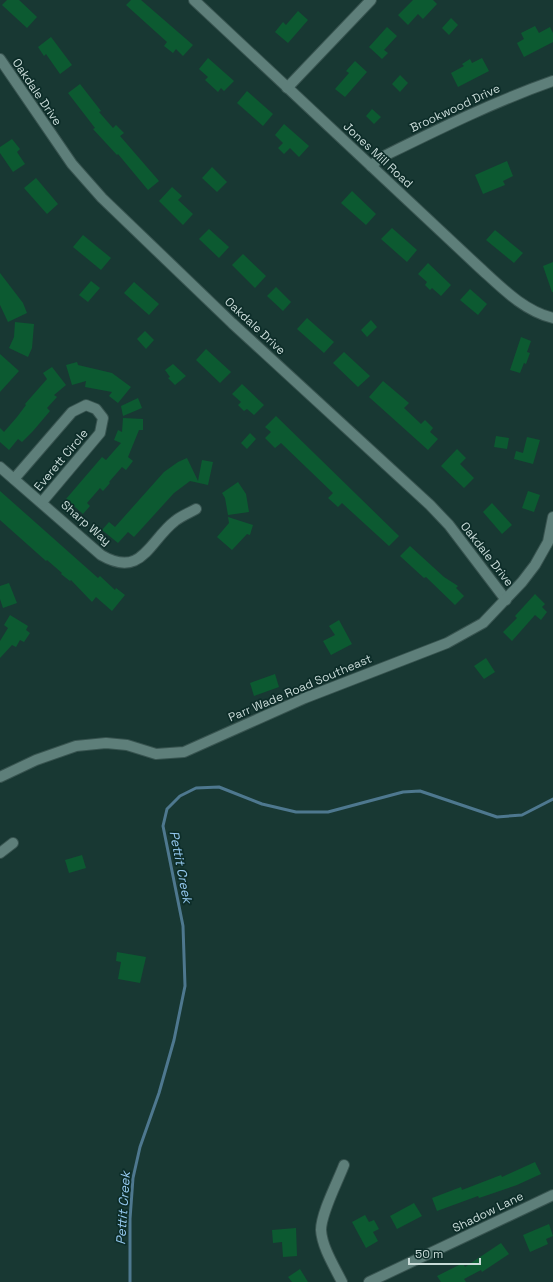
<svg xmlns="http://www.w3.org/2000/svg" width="553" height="1282" font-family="'Space Grotesk',sans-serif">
  <rect width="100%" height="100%" fill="#183833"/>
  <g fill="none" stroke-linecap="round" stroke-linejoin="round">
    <!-- stream -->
    <polyline stroke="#4e788f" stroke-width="3" points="130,1282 130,1219 133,1178 140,1147 159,1093 174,1040 185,986 183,926 163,826 167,809 180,796 196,788 219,787 262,804 296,812 328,812 403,792 420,791 497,817 522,815 553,799"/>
  </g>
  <!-- building -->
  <g fill="#0c5a31">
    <polygon points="7,0 19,0 37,17 27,28 2,5"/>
    <polygon points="131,0 141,0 193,45 183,56 176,49 173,53 164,46 167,42 126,5"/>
    <polygon points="413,0 433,0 437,4 423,19 418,14 408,25 398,15"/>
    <polygon points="298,11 308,20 288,43 275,32 283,22 286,25"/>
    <polygon points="451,18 458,25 449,35 442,28"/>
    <polygon points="535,26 539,33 550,27 553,33 553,42 524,57 517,43 524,39 521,33"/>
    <polygon points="387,27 397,36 384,50 388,53 382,59 369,47"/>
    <polygon points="51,37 72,65 60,74 46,54 44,56 38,47"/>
    <polygon points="208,58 234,81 224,91 221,88 218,92 205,80 208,77 199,69"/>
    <polygon points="482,58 489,71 458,87 451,73 464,66 462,64 470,59 472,63"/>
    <polygon points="355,61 367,72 345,97 335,89 349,73 346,71"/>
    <polygon points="400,75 408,83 400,92 392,84"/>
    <polygon points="80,84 101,111 99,112 113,128 116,125 124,133 120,136 159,181 148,190 118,154 117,155 93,129 95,128 68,93"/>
    <polygon points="247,91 273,114 263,126 237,103"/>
    <polygon points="372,109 381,117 374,124 366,116"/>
    <polygon points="284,124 309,146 299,157 290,148 284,154 278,148 283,143 275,135"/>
    <polygon points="12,139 20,149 17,152 25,164 13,172 0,153 0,147"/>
    <polygon points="507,161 513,176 503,181 505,185 483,194 475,175"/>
    <polygon points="212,167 227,182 217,192 202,178"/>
    <polygon points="36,178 58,204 47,214 24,188"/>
    <polygon points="172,187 182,196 178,200 193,214 183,225 159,201"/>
    <polygon points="352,191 376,214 366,225 341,203"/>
    <polygon points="392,228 417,250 407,262 381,239"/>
    <polygon points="209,229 229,247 219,258 199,239"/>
    <polygon points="495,230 523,253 514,263 486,240"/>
    <polygon points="83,235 111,258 101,270 73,247"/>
    <polygon points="243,254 266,276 255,288 232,265"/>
    <polygon points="553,262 553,292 552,292 543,266"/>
    <polygon points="428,263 451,285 441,296 432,288 430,290 425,285 427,282 418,274"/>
    <polygon points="0,273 23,303 27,313 8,322 0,305"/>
    <polygon points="91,281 100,288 88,302 79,295"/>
    <polygon points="134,282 159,304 149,315 124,293"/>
    <polygon points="276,287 291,302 283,311 267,296"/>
    <polygon points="470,289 487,304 478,315 460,300"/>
    <polygon points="307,318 334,342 324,353 297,329"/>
    <polygon points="371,320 377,327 367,337 361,330"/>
    <polygon points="15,322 34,324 32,348 28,357 9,348 14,337"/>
    <polygon points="145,331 154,340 146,349 137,339"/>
    <polygon points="521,337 531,341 527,352 530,353 526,364 524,363 520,373 510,370"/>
    <polygon points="206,349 231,372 220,383 196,360"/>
    <polygon points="344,352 370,376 358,387 333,363"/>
    <polygon points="0,354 19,371 0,392"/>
    <polygon points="77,362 78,365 112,373 131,387 118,403 109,396 112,392 85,387 86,381 72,385 66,365"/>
    <polygon points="173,364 186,376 175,385 168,378 170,377 165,370"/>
    <polygon points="52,367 66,385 54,395 57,397 47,408 50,411 33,431 22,442 18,439 9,450 0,442 0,428 4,432 17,417 26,405 25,404 47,379 43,373"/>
    <polygon points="383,381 409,403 404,408 421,424 425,420 433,428 430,432 438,439 428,450 369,397"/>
    <polygon points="242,384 264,405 254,415 247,409 244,411 238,405 241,402 232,394"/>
    <polygon points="138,398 142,408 123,416 121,406"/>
    <polygon points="276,416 399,536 389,546 342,503 338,507 328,498 333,493 281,443 275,448 265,438 271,432 265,427"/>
    <polygon points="123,418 143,419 143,430 139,430 128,457 133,461 126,470 122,467 109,482 110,483 103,491 100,488 87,503 90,506 83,514 66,499 102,457 106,460 121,443 114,440 118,430 122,432"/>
    <polygon points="250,433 256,439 247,449 241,443"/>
    <polygon points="496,436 509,438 507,449 494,447"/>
    <polygon points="527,437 540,440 533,464 514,459 516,451 523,453"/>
    <polygon points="457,449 466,458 460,464 474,478 464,488 441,466"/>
    <polygon points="187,458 198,481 202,460 213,462 208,485 190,481 174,493 134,537 128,532 118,543 102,530 109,522 115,527 164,472 178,462"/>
    <polygon points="238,482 246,494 249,512 228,515 225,498 222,493"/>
    <polygon points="0,491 98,578 100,576 115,590 116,588 125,595 112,611 96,597 92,602 71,580 70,581 61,574 62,573 47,560 46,561 0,520"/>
    <polygon points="528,491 540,495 534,512 522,508"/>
    <polygon points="492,503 512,525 502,534 483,512"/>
    <polygon points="228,517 253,525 250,535 247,534 232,550 217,537 229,523"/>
    <polygon points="410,546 444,577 458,586 456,588 464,596 455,605 426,577 424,578 400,556"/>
    <polygon points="9,583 17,603 3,608 0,599 0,586"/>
    <polygon points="535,594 545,604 542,607 547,612 541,620 535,615 512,641 503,632 517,618 515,616"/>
    <polygon points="10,615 28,626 26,630 30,633 24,642 20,640 16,647 12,645 0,658 0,641 8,628 4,625"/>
    <polygon points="339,620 352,644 331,655 323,641 335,635 329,626"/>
    <polygon points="486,658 495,672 484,679 474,666"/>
    <polygon points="275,674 279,687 254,696 250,683"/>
    <polygon points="82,855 86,868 69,873 65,860"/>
    <polygon points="117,952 146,957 140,983 118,979 121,962 116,961"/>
    <polygon points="535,1162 541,1174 517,1185 479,1198 478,1196 437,1211 432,1198 461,1187 462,1190 501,1175 502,1177"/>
    <polygon points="414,1203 422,1216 397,1229 390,1216"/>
    <polygon points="365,1215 369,1222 374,1220 379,1229 373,1232 378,1241 366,1248 352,1222"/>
    <polygon points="549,1224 553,1236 546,1239 548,1244 530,1252 523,1235"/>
    <polygon points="296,1228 297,1256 283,1257 282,1242 273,1243 272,1230"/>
    <polygon points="501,1243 509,1254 482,1272 481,1270 464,1279 466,1282 441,1282 437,1276 463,1263 465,1267"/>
    <polygon points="300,1269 308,1282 292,1282 288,1277"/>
  </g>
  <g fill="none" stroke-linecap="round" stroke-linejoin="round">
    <defs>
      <g id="minor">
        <path d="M194,0L480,268C502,288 524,311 553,318"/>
        <polyline points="0,59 72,164 102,198 232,323 430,505 449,525 506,600"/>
        <polyline points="287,88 371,0"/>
        <path d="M371,166L380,158C437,130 493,102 553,81"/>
        <path d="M0,467L101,555C142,579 149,541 175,521C181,516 189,513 196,509"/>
        <polyline points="14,479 72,412 86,405 96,409 103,418 100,433 42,502"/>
        <polyline points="0,777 36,760 76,746 106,743 127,745 156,754 184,752 305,698 447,643 483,623 522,582 535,565 548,542 553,517"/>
        <polyline points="0,853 13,843"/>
        <path d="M342,1282C334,1266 322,1247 321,1230C321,1213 338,1181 344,1165"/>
        <polyline points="369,1282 553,1195"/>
      </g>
    </defs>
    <!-- minor casing -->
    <use href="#minor" stroke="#385450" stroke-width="12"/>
    <!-- minor -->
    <use href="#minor" stroke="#5e7f7a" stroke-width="10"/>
  </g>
  <g text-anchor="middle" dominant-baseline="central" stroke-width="3.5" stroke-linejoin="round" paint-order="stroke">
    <!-- street labels -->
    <g font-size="12" fill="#c9dbd8" stroke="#0d2d29">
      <text transform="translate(37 92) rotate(56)">Oakdale Drive</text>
      <text transform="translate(455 108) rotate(-25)">Brookwood Drive</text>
      <text transform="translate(378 155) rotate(43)">Jones Mill Road</text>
      <text transform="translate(255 326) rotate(43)">Oakdale Drive</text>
      <text transform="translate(61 460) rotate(-50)">Everett Circle</text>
      <text transform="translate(86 523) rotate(41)">Sharp Way</text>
      <text transform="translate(487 554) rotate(52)">Oakdale Drive</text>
      <text transform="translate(300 688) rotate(-23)">Parr Wade Road Southeast</text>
      <text transform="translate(488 1212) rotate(-26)">Shadow Lane</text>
    </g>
    <!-- water labels -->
    <g font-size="13" font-style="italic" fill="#96caf1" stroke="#0d2d29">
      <text transform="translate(181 867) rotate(79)">Pettit Creek</text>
      <text transform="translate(123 1208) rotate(-86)">Pettit Creek</text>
    </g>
  </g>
  <!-- scale -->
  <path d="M409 1258v6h71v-6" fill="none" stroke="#c9dbd8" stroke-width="2"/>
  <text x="415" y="1258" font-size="12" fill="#c9dbd8" stroke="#0d2d29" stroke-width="3" paint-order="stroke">50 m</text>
</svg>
